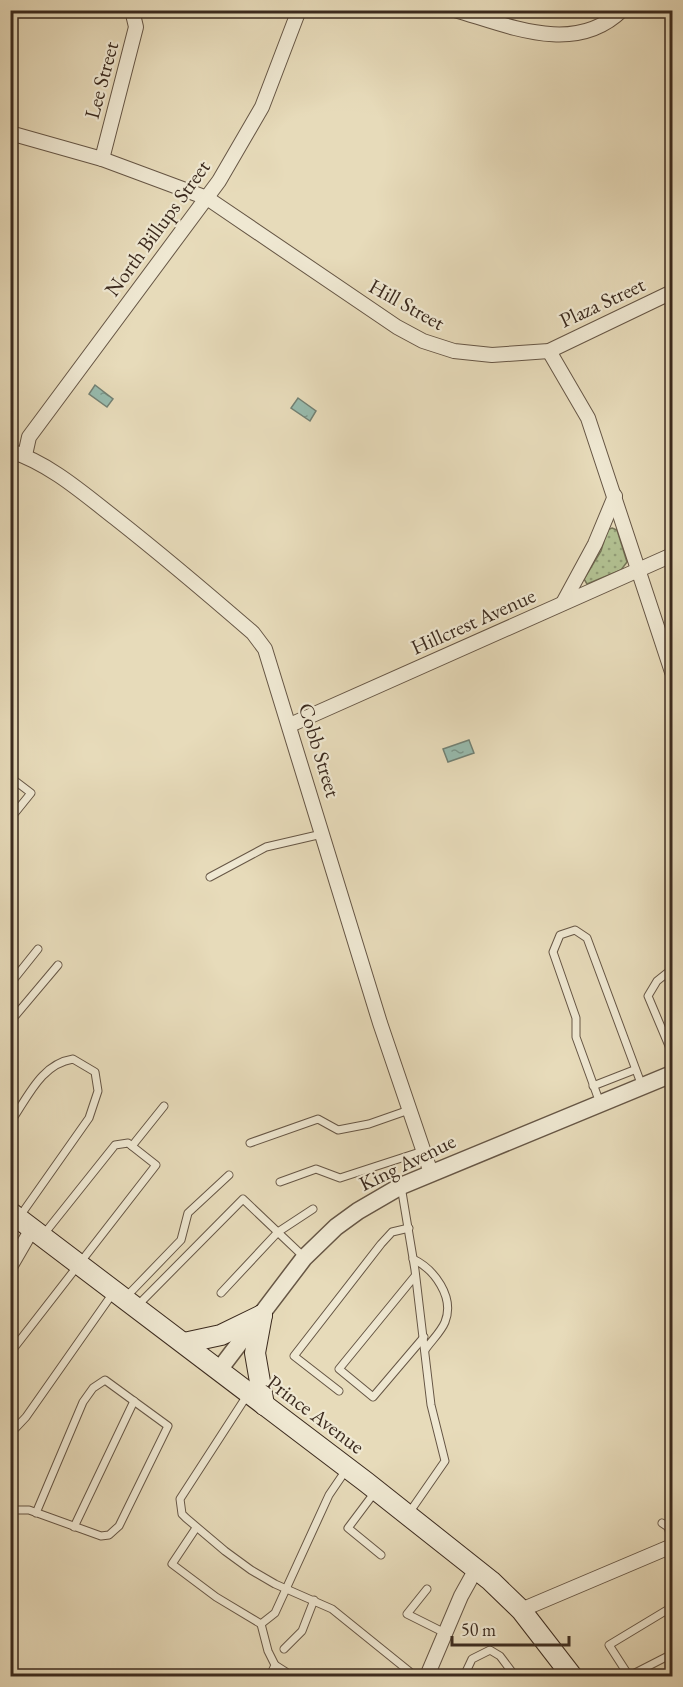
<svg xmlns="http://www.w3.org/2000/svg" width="683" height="1687" font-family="'EB Garamond',serif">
  <defs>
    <pattern id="grass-dots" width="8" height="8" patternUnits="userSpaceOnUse" patternTransform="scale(1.5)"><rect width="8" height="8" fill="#b2c192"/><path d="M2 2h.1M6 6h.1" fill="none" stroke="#929d77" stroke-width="1.8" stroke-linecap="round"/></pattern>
    <pattern id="water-ripples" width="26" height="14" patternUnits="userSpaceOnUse" patternTransform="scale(1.5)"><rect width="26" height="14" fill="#97bbae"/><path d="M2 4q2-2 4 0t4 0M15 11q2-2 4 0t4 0" fill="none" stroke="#7c988d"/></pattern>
  </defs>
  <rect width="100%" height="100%" fill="#e7dbba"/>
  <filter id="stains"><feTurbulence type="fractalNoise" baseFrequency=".00333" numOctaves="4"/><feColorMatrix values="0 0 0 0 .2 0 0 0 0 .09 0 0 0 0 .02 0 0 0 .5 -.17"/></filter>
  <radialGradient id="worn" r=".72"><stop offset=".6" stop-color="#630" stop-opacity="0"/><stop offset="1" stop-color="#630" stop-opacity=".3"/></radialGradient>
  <!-- grass -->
  <polygon fill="url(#grass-dots)" stroke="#767658" stroke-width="1.5" points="612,528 617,530 627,562 621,570 587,584 584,579 601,551 607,530"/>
  <!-- water -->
  <g fill="url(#water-ripples)" stroke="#728174" stroke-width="1.5">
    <polygon points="95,385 113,399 107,407 89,394"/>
    <polygon points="298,398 316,411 310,421 291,408"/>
    <polygon points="469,740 474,753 448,762 443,749"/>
  </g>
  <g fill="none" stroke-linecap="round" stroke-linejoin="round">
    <defs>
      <g id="service">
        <polyline points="10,777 31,793 10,819"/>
        <polyline points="210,877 266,847 322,834"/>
        <polyline points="672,969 657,981 648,996 672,1053"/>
        <polyline points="10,984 38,949"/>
        <polyline points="10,1022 58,965"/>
        <polyline points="593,1086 634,1070"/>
        <polyline points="600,1103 576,1037 576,1018 553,952 560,935 575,930 587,938 642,1086"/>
        <path d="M10,1123C28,1097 41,1064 73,1059L95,1072L98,1091L89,1118L20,1216"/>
        <polyline points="250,1143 318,1119 338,1130 369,1124 409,1110"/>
        <polyline points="132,1146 164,1106"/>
        <polyline points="280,1182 316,1169 340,1178 423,1151"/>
        <polyline points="401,1186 415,1270 431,1405 445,1461 409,1513"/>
        <path d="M413,1259C434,1269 455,1297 445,1322C441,1332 431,1341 425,1350"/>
        <polyline points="415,1276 339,1369 373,1397 424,1337"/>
        <polyline points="221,1293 278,1232 313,1209"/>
        <polyline points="126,1297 181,1240 188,1213 229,1175"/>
        <polyline points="138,1305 243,1199 304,1257"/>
        <polyline points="10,1353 156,1165 128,1143 115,1145 44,1234"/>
        <polyline points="339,1391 294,1356 381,1244 392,1232 409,1228"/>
        <polyline points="248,1394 180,1499 182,1514 186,1518 225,1551 251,1570 275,1584 332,1609 415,1676"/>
        <polyline points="10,1434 26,1417 113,1293"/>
        <polyline points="375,1492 348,1528 381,1555"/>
        <polyline points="10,1510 29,1510 101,1536 109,1535 119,1526 168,1426 105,1380 93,1388 83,1402 36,1513"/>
        <polyline points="662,1523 668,1527 672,1540"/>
        <polyline points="74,1527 134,1401"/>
        <polyline points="668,1527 672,1517"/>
        <polyline points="196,1528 172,1564 216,1597 261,1624"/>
        <polyline points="427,1589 407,1614 445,1633"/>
        <polyline points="672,1607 609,1645 629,1676 672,1654"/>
        <polyline points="284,1649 302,1631 314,1600"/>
        <polyline points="275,1665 286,1672"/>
        <polyline points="270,1676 275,1665 268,1651 261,1624 275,1613 329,1495 346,1470"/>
        <polyline points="464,1676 472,1659 490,1650 500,1656 515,1676"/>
      </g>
      <g id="minor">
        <path d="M455,10C510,26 575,56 622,10"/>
        <polyline points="10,133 102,159 207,198 397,327 423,341 454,351 492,355 549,351 672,292"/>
        <polyline points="102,159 136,27 132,10"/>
        <polyline points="549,351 588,418 672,672"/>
        <path d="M10,451C49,463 83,493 115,518C162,555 208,594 253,633L265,649L380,1023L431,1173"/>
        <polyline points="25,455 29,437 219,181 262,107 299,10"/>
        <polyline points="563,603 595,544 615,496"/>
        <polyline points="290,725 672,555"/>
        <polyline points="10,1267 32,1229"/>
        <polyline points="521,1610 672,1546"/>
        <polyline points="427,1676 461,1596 476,1569"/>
      </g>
      <polyline id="tertiary" points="219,1370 304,1258 336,1227 358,1211 401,1186 672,1074"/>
      <g id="secondary">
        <polyline points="10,1212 366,1482 491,1581 521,1610 572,1676"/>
        <polyline points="262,1315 255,1353 264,1405"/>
        <polyline points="184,1343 221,1335 262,1315"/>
      </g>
    </defs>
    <!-- service casing -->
    <use href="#service" stroke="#665645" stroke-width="9"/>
    <!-- minor casing -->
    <use href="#minor" stroke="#665645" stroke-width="16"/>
    <!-- tertiary casing -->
    <use href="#tertiary" stroke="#665645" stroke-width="19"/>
    <!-- secondary casing -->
    <use href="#secondary" stroke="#3b2a1e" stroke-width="22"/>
    <!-- service -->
    <use href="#service" stroke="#efe8d2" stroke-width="7"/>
    <!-- minor -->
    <use href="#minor" stroke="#efe8d2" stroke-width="14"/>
    <!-- tertiary -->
    <use href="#tertiary" stroke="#efe8d2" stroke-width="16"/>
    <!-- secondary -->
    <use href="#secondary" stroke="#efe8d2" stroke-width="20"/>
  </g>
  <g text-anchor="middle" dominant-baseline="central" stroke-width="4.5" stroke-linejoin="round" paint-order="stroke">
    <!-- street labels -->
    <g font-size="21" fill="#3b2a1e" stroke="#efe8d2">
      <text transform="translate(101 80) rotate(-75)">Lee Street</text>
      <text transform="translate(157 228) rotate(-54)">North Billups Street</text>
      <text transform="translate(602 302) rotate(-25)">Plaza Street</text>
      <text transform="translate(407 304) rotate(29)">Hill Street</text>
      <text transform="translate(473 621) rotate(-24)">Hillcrest Avenue</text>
      <text transform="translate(320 750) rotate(73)">Cobb Street</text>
      <text transform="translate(407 1162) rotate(-26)">King Avenue</text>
      <text transform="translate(316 1414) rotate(37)">Prince Avenue</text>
    </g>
  </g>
  <!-- margin -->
  <rect width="683" height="1687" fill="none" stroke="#e7dbba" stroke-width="36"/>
  <rect x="12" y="12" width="659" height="1663" fill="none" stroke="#3b2a1e" stroke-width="3"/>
  <rect x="18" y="18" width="647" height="1651" fill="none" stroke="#3b2a1e" stroke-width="1.5"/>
  <!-- scale -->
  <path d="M452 1636v9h117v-9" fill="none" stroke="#3b2a1e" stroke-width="3"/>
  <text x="461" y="1636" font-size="18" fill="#3b2a1e" stroke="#efe8d2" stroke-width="4.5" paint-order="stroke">50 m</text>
  <rect width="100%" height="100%" filter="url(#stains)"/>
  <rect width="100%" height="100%" fill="url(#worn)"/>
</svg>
